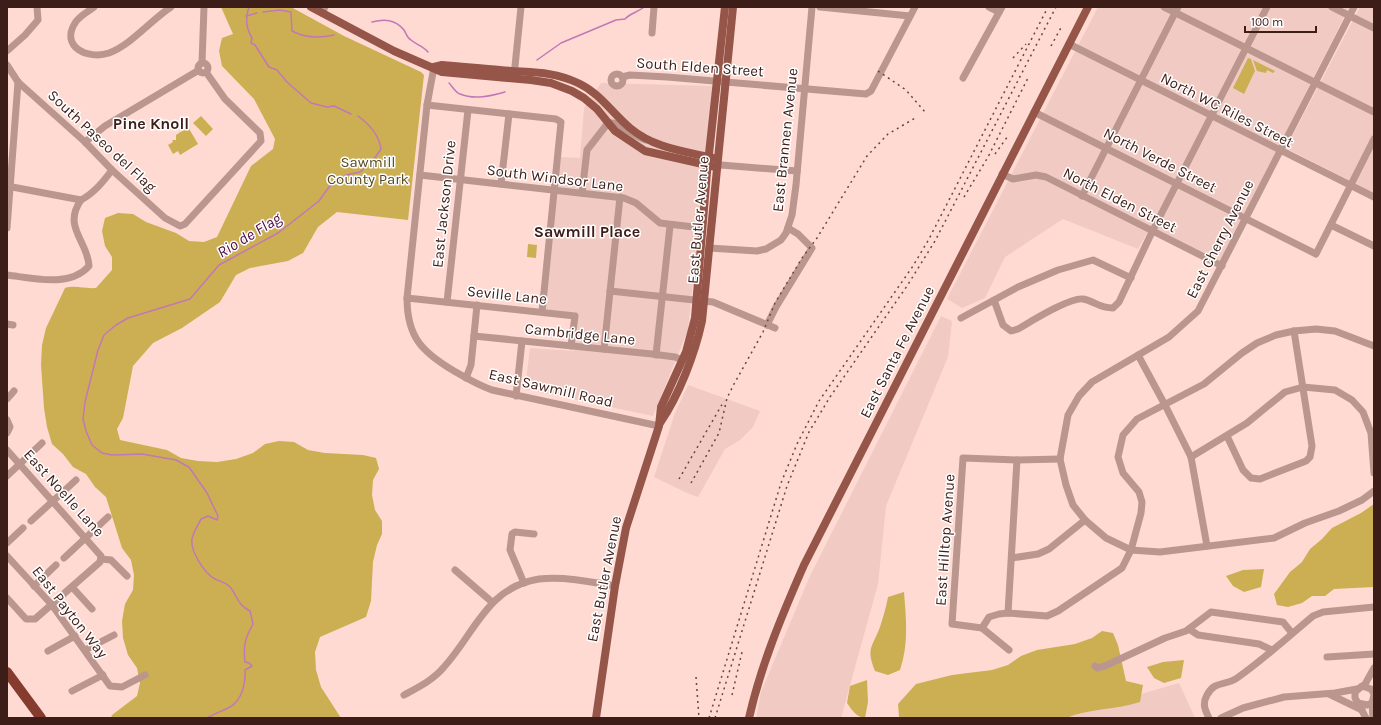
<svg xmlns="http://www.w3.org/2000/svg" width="1381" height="725" font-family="Karla,sans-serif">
  <rect width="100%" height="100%" fill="#fedad2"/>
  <!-- built -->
  <g fill="#f1cbc3">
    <polygon points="1098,7 1349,7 1220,263 1151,226 1138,249 1063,219 1005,257 985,298 962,308 947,299"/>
    <polygon points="1360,7 1374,7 1374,193 1286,148"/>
    <polygon points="601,83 713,86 688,330 653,416 525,389 530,348 574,351 577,314 545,309 560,157 580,158 584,108"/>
    <polygon points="941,316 952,321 948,357 886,506 878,584 841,718 756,718 761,692 809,578"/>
    <polygon points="688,385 760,411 753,427 740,440 725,449 698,497 687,493 654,477 675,413"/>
    <polygon points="1179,683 1195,718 1059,718"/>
  </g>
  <!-- green -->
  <g fill="#ccaf53">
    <path d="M221,7H291L344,36L421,72L424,75L408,220L337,212L318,227L303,253L288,261L250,268L236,275L220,302L182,328L153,343L133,366L123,418L117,429L120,440L167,450L181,458L198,461L217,462L236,459L253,453L265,444L279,441L294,442L308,450L325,453L363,455L376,458L379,469L373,480L372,495L375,510L382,521V534L377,545L373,562L371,601L366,617L320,637L315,652L316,670L321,687L341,718H111L112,715L137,696L140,683L137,668L128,655L123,638L122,621L125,604L133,590L134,575L131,560L122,548L106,497L95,487L86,474L73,467L63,454L52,444L47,427L44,408L41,365L42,345L46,328L65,288C76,285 84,289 96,288L112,270V257L105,246L102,231L105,218L118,213L133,214L146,222L176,233L189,241L204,242L217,237L251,166L273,149L275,139L254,99L222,66L219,51L222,38L233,34Z"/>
    <polygon points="1248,58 1251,59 1255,71 1244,94 1233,88"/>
    <polygon points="1253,60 1275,71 1273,73 1267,70 1266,73 1257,71"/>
    <polygon points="201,116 213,129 206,136 193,123"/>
    <polygon points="188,127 198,144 180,155 178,151 173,154 168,145 173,142 172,140 176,140 176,135"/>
    <polygon points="528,244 537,245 536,258 527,257"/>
    <polygon points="1374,504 1374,587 1334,589 1325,596 1312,596 1302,603 1288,607 1277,605 1274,594 1290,572 1302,562 1310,549 1322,539 1332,528 1361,513"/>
    <polygon points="1264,569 1261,587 1244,592 1233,586 1226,576 1243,570"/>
    <path d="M904,592C906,618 909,644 900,670L888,675L875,671C866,648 872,648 880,627C883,617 886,608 888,597Z"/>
    <path d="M1102,631L1113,633L1118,645L1126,681L1143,685L1140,702C1116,710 1090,708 1066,718L899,717L898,704L916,684L952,675L992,670L1008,665L1021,656L1037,650L1075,644L1092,638Z"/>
    <polygon points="1184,660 1181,678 1164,683 1154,678 1147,667 1163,662"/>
    <path d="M867,680L868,702L865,718C856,717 852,710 847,703L850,686Z"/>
  </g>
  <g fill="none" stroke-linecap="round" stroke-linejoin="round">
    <!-- stream -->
    <g stroke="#c178b7" stroke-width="1.5">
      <path d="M249,7C245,18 246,28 252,38L251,43L255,45L269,67L277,70L287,82L311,103L327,107L334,106L351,114"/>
      <path d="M263,12L280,10L291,12L292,31C305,38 320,38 334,35"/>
      <polyline points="246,16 257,13"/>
      <path d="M372,22C384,19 395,19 404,30C406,33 407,38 411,40C417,45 423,46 428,52"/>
      <path d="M537,60L561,43L616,20L625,19C629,14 638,12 644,7"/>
      <path d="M449,83C452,86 456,93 460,94C474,100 491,96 505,92"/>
      <path d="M207,718C215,713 223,711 230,707C242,700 246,683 245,670L252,666L249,663L245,662C243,646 245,638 253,624L250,611C238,605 238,598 231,588C226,582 221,582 215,579C205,574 190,551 192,539C193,533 198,525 201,519L208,516L217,520L218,516L207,493L189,467L185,465L176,460L142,454L112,455L102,453L92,445L86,431L83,419L85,402L98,350L104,335L116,325L128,318L190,299L219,265L278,233L319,201L329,187L346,175L360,172L374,159L381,149C379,135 369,124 358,116"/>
    </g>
    <!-- minor -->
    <g stroke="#bb968e" stroke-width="7">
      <path d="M94,7C88,12 79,16 75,23C60,47 88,60 109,53C131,45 151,20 171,7"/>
      <polyline points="820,7 910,16"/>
      <polyline points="989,7 999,12"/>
      <polyline points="1164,7 1374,112"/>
      <polyline points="1332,7 1374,28"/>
      <polyline points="1354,7 1198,311 1169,337 1092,382 1079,396 1068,415 1060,459 1066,485 1073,505 1085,520 1106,538 1131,550 1160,552 1274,538 1305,523 1339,511 1362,500 1374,491"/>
      <polyline points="322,13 325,7"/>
      <polyline points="652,33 654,7"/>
      <polyline points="1069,44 1374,197"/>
      <polyline points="7,51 25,35 38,20 37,7"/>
      <polyline points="202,63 204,7"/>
      <circle cx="203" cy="68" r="5"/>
      <polyline points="7,65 18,82 85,142 112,170 165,218 180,226 185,224 261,141 260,133 225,99 206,72"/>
      <path d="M434,67L427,105L407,298C407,337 422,352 454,371C466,378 478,385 492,390L659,426"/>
      <circle cx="617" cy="80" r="6"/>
      <polyline points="514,76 521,7"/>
      <polyline points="622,77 630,75 667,77 866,94 871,91 915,7"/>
      <polyline points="963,78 1002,7"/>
      <polyline points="427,105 556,119 561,122 542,312"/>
      <polyline points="1034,112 1316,254 1374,139"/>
      <polyline points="85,142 105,126 199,70"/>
      <polyline points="716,167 721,165 797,171"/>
      <polyline points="1002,174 1013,179 1036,175 1046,177 1222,266"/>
      <polyline points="420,175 624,198 636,203 660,223 702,228"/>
      <polyline points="501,184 509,114"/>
      <path d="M7,186L81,200C94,193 103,182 112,170"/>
      <path d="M582,193L587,150L608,123C618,120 633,137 646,140"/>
      <polyline points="1082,196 1178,7"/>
      <polyline points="1331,225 1374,246"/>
      <polyline points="7,228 18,82"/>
      <polyline points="709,248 757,251 766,249 781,240 786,233 792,215 796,185 812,7"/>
      <path d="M7,275C32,278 70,288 89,266C88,241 62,227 81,200"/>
      <polyline points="610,291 713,302 775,328"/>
      <polyline points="407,298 575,316 571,346"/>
      <path d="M994,300L1003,325L1011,331L1018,329C1030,322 1070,297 1083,299C1094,301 1099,308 1113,308L1119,302L1152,232L1267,7"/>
      <polyline points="447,302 468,110"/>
      <polyline points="961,318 1018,287 1058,270 1093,260 1131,278"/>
      <polyline points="7,324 13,325"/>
      <polyline points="767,325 776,307 812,248 798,234 788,228"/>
      <polyline points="474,336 652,354 675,357 682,360"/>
      <polyline points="604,349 620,197"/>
      <polyline points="656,355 670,226"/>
      <polyline points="1138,355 1165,405 1191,457 1207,546"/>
      <polyline points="466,378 471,365 477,305"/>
      <polyline points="516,396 522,341"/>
      <polyline points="7,399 14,391"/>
      <polyline points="7,420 10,427 7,433"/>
      <polyline points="1227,436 1243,470 1251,478 1260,479 1306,461 1310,457 1312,446 1294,331"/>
      <polyline points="7,450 101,556 100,562 35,619 26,619 7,598"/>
      <polyline points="1191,457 1247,423 1285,392 1303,387 1335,390 1352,400 1363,412 1371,433 1374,473"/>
      <polyline points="7,476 42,443"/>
      <polyline points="31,521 76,480"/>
      <polyline points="7,543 23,528"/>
      <polyline points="7,556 52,605 110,686 122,687 145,675"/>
      <polyline points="64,558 108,517"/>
      <polyline points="1012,558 1038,554 1049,549 1085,520"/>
      <polyline points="101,559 111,560 127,576"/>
      <polyline points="455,570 492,602"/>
      <polyline points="524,583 510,550 512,534 515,532 534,534"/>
      <polyline points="34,586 56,565"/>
      <polyline points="72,587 92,609"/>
      <polyline points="1008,613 1017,460"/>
      <polyline points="982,628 989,617 999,614 1008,613 1047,616 1058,611 1122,568 1131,550 1141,513 1142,502 1139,492 1123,473 1118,457 1123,435 1137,419 1204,384 1242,353 1257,343 1276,335 1294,331 1316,329 1335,331 1374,346"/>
      <polyline points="1189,629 1198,635 1259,644 1272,650"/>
      <polyline points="85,650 114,635"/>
      <polyline points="1009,650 982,628 952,624 963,458 1017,460 1060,459"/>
      <polyline points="48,651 75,636"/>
      <polyline points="1327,657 1374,654"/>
      <polyline points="1095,666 1097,668 1105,666 1165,638 1186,631 1211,612 1283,622 1292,633"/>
      <polyline points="1364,686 1374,668"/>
      <polyline points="72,691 103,675"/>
      <polyline points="1329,694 1362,710"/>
      <polyline points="1374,694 1371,689 1362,686 1355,692 1355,698 1358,703 1367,705 1372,703 1374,695"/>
      <path d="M404,695C419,687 433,680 444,667C475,633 487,587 539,579C562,576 593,582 615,586"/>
      <polyline points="1372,703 1373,718"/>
      <polyline points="1360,707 1366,718"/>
      <path d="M1209,718C1205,710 1202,704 1207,695C1215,680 1226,686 1237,678C1264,659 1288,637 1313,616L1323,612L1374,607"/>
      <polyline points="1221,718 1243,708 1284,697 1335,693 1357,689"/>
    </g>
    <!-- major -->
    <g stroke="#955548" stroke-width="8">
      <polyline points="311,7 394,51 442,72 531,80 551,83 572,91 584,98 597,109 615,131 645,151 716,167"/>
      <path d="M434,67L442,65C461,67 481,68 500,70C527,73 551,70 578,83C600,93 612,113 630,128C654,148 683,151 713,158"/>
      <path d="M660,423C679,395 695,354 702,321L733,7"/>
      <polyline points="596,718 615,586 626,528 659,426 661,407 686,352 695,318 707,172 725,7"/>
      <path d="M749,718C761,665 782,615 804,565L1088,7"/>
    </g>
    <!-- highway -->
    <polyline stroke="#853c2f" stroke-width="10" points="7,672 41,718"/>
    <!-- rail -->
    <g stroke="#674640" stroke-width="1.5" stroke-dasharray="2 4" stroke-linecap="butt">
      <polyline points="1051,46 1062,26"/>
      <polyline points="1013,58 1026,44"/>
      <polyline points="878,71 906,90 925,112"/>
      <polyline points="995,154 1008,136"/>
      <polyline points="964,197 988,157 1029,76"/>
      <polyline points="679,479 724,401"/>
      <polyline points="691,483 719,433 727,398 734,384 763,332 775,303 802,258 817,238 867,156 888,134 917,117"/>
      <polyline points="696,677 699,718"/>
      <polyline points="732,695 742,652"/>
      <polyline points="709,718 781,483 797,444 819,401 913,266 929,239 1048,7"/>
      <polyline points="715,718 787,486 809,432 830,397 907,286 935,241 1056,7"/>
    </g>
  </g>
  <g text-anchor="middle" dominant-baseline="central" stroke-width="3" stroke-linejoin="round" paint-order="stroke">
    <!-- street labels -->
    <g font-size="15" fill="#3d1d17" stroke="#fff">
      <text transform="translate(700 67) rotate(4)">South Elden Street</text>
      <text transform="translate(1227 110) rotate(27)">North WC Riles Street</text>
      <text transform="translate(785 140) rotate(-84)">East Brannen Avenue</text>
      <text transform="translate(102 141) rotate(43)">South Paseo del Flag</text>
      <text transform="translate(1160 160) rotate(27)">North Verde Street</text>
      <text transform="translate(555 178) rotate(7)">South Windsor Lane</text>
      <text transform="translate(1120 200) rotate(27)">North Elden Street</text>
      <text transform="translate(444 204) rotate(-84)">East Jackson Drive</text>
      <text transform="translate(698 220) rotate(-85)">East Butler Avenue</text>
      <text transform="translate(1220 239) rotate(-63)">East Cherry Avenue</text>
      <text transform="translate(507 295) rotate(6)">Seville Lane</text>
      <text transform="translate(580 334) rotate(6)">Cambridge Lane</text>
      <text transform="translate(897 352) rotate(-63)">East Santa Fe Avenue</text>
      <text transform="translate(551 388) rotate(13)">East Sawmill Road</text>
      <text transform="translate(64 493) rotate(48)">East Noelle Lane</text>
      <text transform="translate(945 540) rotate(-86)">East Hilltop Avenue</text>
      <text transform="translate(604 579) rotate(-79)">East Butler Avenue</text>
      <text transform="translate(70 612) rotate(52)">East Payton Way</text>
    </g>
    <!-- park labels -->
    <g font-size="15" fill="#574a20" stroke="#fff">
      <text x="368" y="162">Sawmill<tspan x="368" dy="17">County Park</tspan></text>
    </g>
    <!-- neighbourhood labels -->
    <g font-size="16" font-weight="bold" fill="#3d1d17" stroke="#fff">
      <text x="151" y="123">Pine Knoll</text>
      <text x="587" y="231">Sawmill Place</text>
    </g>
    <!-- water labels -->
    <g font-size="16" font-style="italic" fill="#4e0948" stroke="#fff">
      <text transform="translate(249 235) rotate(-31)">Rio de Flag</text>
    </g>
  </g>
  <!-- border -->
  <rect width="1381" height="725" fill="none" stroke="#3d1d17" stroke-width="16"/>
  <!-- scale -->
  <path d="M1245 26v6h71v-6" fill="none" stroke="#3d1d17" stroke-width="2"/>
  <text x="1251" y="26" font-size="12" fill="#3d1d17" stroke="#ffffff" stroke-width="3" paint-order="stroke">100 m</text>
</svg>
